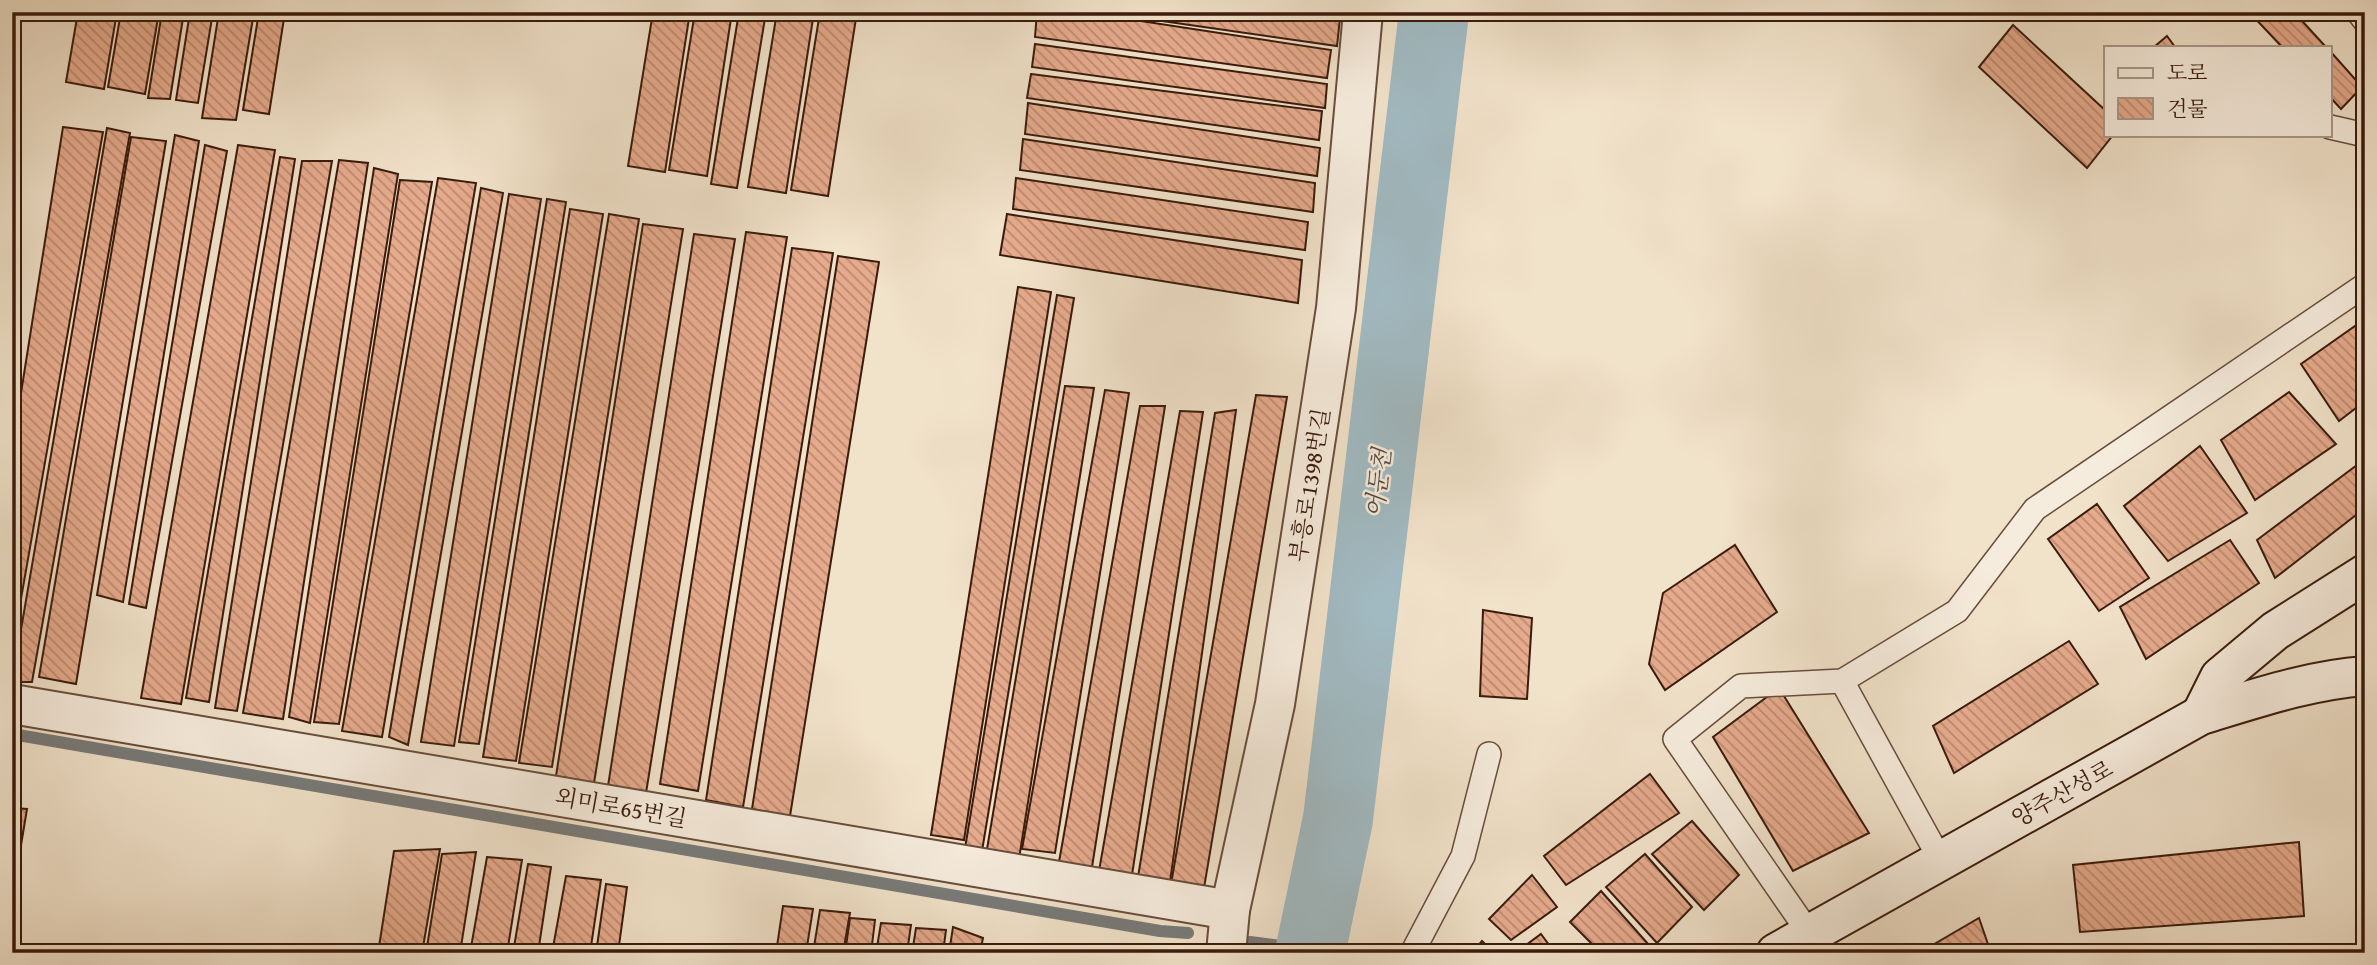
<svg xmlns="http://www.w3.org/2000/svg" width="2377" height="965" font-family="'Gentium Book Plus','Noto Serif KR',serif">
  <defs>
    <pattern id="building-back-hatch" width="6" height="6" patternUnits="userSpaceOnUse" patternTransform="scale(1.75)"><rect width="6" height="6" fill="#e6aa8c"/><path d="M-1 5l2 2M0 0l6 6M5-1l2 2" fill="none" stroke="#bb8a71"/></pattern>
  </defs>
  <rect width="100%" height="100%" fill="#f1e2ca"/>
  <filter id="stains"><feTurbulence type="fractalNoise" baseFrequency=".00286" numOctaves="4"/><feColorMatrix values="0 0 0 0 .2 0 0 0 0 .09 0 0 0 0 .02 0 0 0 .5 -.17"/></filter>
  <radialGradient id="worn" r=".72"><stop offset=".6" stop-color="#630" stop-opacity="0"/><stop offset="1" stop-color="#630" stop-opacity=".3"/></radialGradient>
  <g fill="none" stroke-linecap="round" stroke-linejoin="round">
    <!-- stream -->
    <g stroke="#787a79" stroke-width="12">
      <polyline points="12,734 1160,931 1188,933"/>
      <polyline points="1250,942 1311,950"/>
    </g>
    <!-- river -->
    <polyline stroke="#a1bac2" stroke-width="70" points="1310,953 1338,819 1434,12"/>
  </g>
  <!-- building -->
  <g fill="url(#building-back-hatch)" stroke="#3a1b0c" stroke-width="2">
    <polygon points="78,12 117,12 104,89 66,82"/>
    <polygon points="121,12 159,12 145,94 108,87"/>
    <polygon points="162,12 184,12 170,99 148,98"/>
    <polygon points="190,12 213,12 198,103 176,100"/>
    <polygon points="219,12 254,12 236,120 202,118"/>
    <polygon points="259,12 285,12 269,114 243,110"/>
    <polygon points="653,12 690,12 665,172 628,166"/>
    <polygon points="695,12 732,12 707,176 669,170"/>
    <polygon points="739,12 766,12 737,188 711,184"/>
    <polygon points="777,12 814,12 786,193 748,187"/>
    <polygon points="820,12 857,12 828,196 791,190"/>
    <polygon points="1037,12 1082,12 1331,50 1327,78 1035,37"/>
    <polygon points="1099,12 1303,12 1340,18 1337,46"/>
    <polygon points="2249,12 2294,12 2326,47 2282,47"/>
    <polygon points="2013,25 2106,111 2106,135 2113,135 2087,168 1979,67"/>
    <polygon points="2167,36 2175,47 2154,47"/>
    <polygon points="1035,44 1327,84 1325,108 1032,67"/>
    <polygon points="2330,51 2362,87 2341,109 2330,97"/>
    <polygon points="1031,74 1322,111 1319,140 1027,98"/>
    <polygon points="1028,103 1320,148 1317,176 1025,134"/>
    <polygon points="63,127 103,132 12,650 12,450"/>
    <polygon points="107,128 130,133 32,682 12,682"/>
    <polygon points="175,135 199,141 123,602 97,595"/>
    <polygon points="131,137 166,141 76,684 39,677"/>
    <polygon points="1023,139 1315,183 1313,212 1020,170"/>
    <polygon points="205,145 227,151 146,608 129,604"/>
    <polygon points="238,145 275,150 181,704 141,698"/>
    <polygon points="280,157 295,159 209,702 186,698"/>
    <polygon points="339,160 368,163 283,719 243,713"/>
    <polygon points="302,161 332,161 237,711 215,708"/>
    <polygon points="374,168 398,174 310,723 289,717"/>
    <polygon points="438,178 476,183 382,737 342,731"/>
    <polygon points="1016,178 1308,222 1305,250 1013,209"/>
    <polygon points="400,180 432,182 339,724 314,722"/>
    <polygon points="481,188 503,193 408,745 389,737"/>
    <polygon points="509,194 541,199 454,746 421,742"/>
    <polygon points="547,199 566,202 479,744 459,742"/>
    <polygon points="570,209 603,214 516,761 483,757"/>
    <polygon points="609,214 639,219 552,767 519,763"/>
    <polygon points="1007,214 1302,260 1298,303 1000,255"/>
    <polygon points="643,224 683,229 594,783 556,776"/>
    <polygon points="746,232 787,237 698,791 660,784"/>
    <polygon points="694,234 735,239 646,793 608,786"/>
    <polygon points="792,248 833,253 743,807 706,800"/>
    <polygon points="838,256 879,262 790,816 752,809"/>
    <polygon points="1018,287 1051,292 964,840 931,835"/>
    <polygon points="1057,295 1074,298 982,851 965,848"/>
    <polygon points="2365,319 2365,401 2339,421 2301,364"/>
    <polygon points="1065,386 1094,388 1018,865 985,861"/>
    <polygon points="1105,390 1129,393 1055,853 1022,849"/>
    <polygon points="2289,392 2336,444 2255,500 2221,440"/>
    <polygon points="1256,395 1287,397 1204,888 1171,884"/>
    <polygon points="1140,406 1165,406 1092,867 1059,862"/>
    <polygon points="1236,410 1170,882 1138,877 1215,413"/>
    <polygon points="1180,411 1203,412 1132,875 1099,871"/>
    <polygon points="2200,446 2247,513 2168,561 2124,506"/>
    <polygon points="2365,459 2365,508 2275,578 2257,540"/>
    <polygon points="2097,504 2149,578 2099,611 2048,539"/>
    <polygon points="2230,540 2259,583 2146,659 2120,607"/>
    <polygon points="1735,545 1777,612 1665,690 1649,664 1663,593"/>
    <polygon points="1483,610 1532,618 1527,699 1480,696"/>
    <polygon points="2069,641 2098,684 1954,773 1933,726"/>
    <polygon points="1779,688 1869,833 1793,871 1713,737"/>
    <polygon points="1650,774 1679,813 1566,885 1544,856"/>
    <polygon points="12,808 27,809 12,900"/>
    <polygon points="1692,821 1739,875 1704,910 1652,854"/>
    <polygon points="2299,842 2304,916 2080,932 2073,865"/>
    <polygon points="440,849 422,953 378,953 394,851"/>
    <polygon points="476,852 460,953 426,953 442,854"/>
    <polygon points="1645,854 1692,907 1657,943 1606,887"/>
    <polygon points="487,857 522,860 507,953 470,953"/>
    <polygon points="528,864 551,867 538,953 513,953"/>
    <polygon points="1532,875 1557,907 1511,940 1489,919"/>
    <polygon points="566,876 601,880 590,953 552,953"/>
    <polygon points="606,884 627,887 618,953 596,953"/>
    <polygon points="1601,891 1649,945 1641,953 1601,953 1570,922"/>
    <polygon points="783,906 813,909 806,953 776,953"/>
    <polygon points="820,910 850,913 843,953 813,953"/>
    <polygon points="850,918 875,920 871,953 845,953"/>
    <polygon points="1979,918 1991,953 1919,953"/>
    <polygon points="881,923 911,925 907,953 876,953"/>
    <polygon points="953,927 983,938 980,953 949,953"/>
    <polygon points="916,928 946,930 943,953 912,953"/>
    <polygon points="1541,934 1555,953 1520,953 1518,951"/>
    <polygon points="1482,941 1494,953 1472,953"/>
  </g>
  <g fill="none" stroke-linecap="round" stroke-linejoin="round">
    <defs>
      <g id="lane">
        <polyline points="2358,12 2365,21"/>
        <polyline points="2330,127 2365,135"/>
        <polyline points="1842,681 1941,861"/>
        <polyline points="1809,933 1675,739 1741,686 1842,681 1957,611 2035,509 2365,285"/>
        <polyline points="1412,953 1463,856 1489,754"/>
      </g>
      <g id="street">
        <polyline points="12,704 1230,910"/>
        <polyline points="1226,953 1230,910 1275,704 1336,308 1363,12"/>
      </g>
      <g id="secondary">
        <polyline points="2201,715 2220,677 2275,631 2365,574"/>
        <path d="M1776,953L2201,715C2254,699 2309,680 2365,676"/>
      </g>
    </defs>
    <!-- lane casing -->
    <use href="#lane" stroke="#684d3c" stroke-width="26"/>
    <!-- street casing -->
    <use href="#street" stroke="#684d3c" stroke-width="42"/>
    <!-- secondary casing -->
    <use href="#secondary" stroke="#3a1b0c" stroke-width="42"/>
    <!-- lane -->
    <use href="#lane" stroke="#f6ecdd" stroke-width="23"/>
    <!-- street -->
    <use href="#street" stroke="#f6ecdd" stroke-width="38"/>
    <!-- secondary -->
    <use href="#secondary" stroke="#f6ecdd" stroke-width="38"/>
  </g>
  <g text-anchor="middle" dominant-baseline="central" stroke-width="5" stroke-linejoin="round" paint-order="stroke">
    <!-- street labels -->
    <g font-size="23" fill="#3a1b0c" stroke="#f6ecdd">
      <text transform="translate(1309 485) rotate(-81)">부흥로1398번길</text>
      <text transform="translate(2062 793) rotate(-29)">양주산성로</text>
      <text transform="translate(621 807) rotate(10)">외미로65번길</text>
    </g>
    <!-- water labels -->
    <g font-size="24" font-style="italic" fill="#594b43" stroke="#f6ecdd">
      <text transform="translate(1378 483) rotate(-83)">어둔천</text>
    </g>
  </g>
  <!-- margin -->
  <rect width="2377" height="965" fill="none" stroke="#f1e2ca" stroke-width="42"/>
  <rect x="14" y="14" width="2349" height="937" fill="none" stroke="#3a1b0c" stroke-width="3.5"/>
  <rect x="21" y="21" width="2335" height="923" fill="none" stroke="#3a1b0c" stroke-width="2"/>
  <!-- legend -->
  <rect x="2104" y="46" width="228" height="91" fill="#f6ecdd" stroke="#ab9889" stroke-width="2"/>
  <rect x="2118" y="68" width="35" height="10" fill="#f6ecdd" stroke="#ab9889" stroke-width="2"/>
  <text x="2167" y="80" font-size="21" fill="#3a1b0c">도로</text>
  <rect x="2118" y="98" width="35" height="21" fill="url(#building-back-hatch)" stroke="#ab9889" stroke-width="2"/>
  <text x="2167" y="116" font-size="21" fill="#3a1b0c">건물</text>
  <rect width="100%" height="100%" filter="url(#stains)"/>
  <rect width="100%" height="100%" fill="url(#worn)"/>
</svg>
